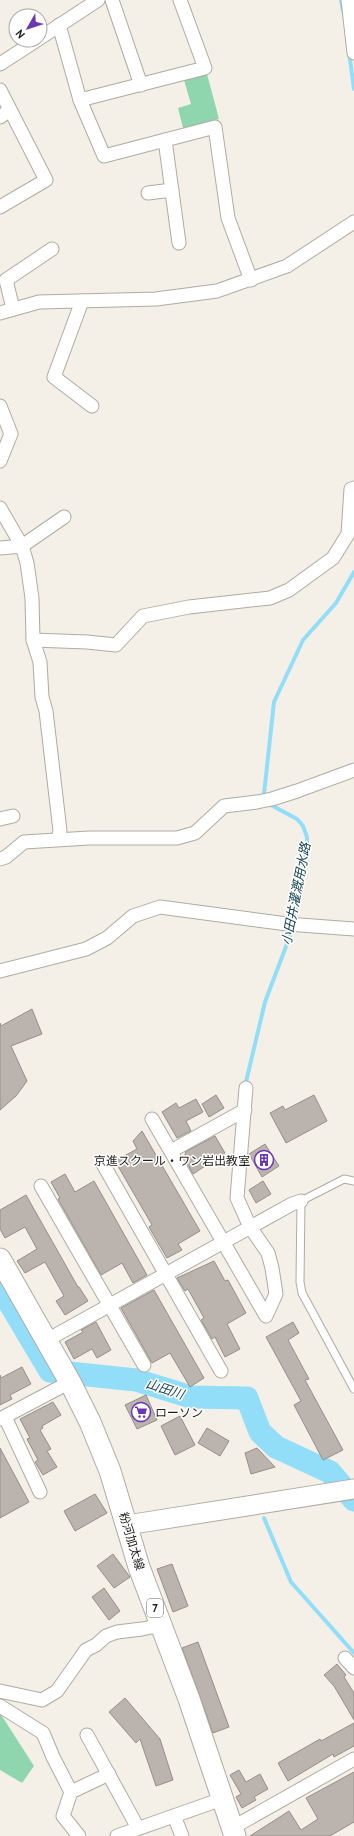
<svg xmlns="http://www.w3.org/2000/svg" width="354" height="1836" font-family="'PT Sans','Noto Sans JP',sans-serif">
  <rect width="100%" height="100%" fill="#f5f0e7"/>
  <!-- green -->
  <g fill="#8fd6ae">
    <polygon points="207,74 219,119 183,128 178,108 191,104 184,80"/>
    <polygon points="0,1713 34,1766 22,1783 0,1770"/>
  </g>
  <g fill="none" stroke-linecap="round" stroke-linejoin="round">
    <!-- stream -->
    <g stroke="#92def9" stroke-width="4">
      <polyline points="341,0 343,11"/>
      <polyline points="349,52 354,89"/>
      <polyline points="245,1086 265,1002 290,936 307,850 307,837 303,826 297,819 271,805 264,794 274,702 303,640 336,603 354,572"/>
      <polyline points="264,1518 291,1582 354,1653"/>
    </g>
    <!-- river -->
    <polyline stroke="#92def9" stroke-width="23" points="0,1287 50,1371 136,1380 191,1397 247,1398 260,1432 276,1447 330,1472 354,1500"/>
  </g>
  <!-- building -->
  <g fill="#bbb3ad" stroke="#968e88">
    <polygon points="32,1009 42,1034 11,1046 27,1081 16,1096 0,1110 0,1023 1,1026"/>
    <polygon points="216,1095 224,1108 209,1117 202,1104"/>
    <polygon points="314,1095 327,1121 286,1143 270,1113 283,1106 285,1110"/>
    <polygon points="196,1099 203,1112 186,1121 191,1131 177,1138 162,1112 176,1103 179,1108"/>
    <polygon points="142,1131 200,1231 178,1244 182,1250 167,1258 149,1227 152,1225 115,1161 137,1149 133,1141"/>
    <polygon points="215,1136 225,1153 193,1174 183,1156 186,1154 185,1152"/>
    <polygon points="265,1144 279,1166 262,1177 249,1154"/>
    <polygon points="65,1174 75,1192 94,1181 147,1275 133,1283 122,1263 101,1275 58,1199 60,1198 51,1182"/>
    <polygon points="263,1181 271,1194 256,1203 249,1190"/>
    <polygon points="26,1195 78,1287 79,1287 88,1301 65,1315 56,1301 64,1296 45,1262 25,1273 17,1261 37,1249 25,1227 5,1238 0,1229 0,1210"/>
    <polygon points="214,1261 225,1281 228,1280 246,1313 227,1324 240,1349 225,1357 215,1337 212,1339 201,1320 204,1318 188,1289 185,1291 177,1278"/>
    <polygon points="154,1290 204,1378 190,1387 170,1353 152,1363 121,1308"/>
    <polygon points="96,1322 111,1350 97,1358 92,1349 74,1359 65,1342 83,1332 81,1330"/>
    <polygon points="293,1322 299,1333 288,1340 309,1379 305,1380 343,1450 323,1460 294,1405 301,1401 266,1337"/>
    <polygon points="22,1367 31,1384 10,1395 12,1399 0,1405 0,1375 1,1378"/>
    <polygon points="146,1395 157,1420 137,1429 125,1405"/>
    <polygon points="53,1402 61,1415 42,1426 43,1428 40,1430 51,1449 47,1451 57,1467 43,1475 35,1462 38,1460 27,1439 30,1438 20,1419"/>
    <polygon points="180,1416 195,1445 175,1455 161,1426"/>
    <polygon points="207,1428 229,1441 220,1456 198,1443"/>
    <polygon points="0,1448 29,1502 0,1518"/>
    <polygon points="257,1448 275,1467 251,1474 245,1453"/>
    <polygon points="95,1494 107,1513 75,1531 64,1511"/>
    <polygon points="113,1554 130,1577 114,1588 97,1566"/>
    <polygon points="172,1564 188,1606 173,1612 157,1569"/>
    <polygon points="104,1588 120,1611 109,1620 92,1597"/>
    <polygon points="198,1642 229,1727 213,1733 182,1648"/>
    <polygon points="337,1664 346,1675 344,1677 354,1693 354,1720 334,1686 324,1675"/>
    <polygon points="125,1698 160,1739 173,1780 156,1786 140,1739 136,1743 109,1712"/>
    <polygon points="354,1723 354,1746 334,1757 333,1754 288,1781 278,1763 320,1739 321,1741"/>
    <polygon points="239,1770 246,1782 260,1774 268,1789 254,1797 256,1800 242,1808 236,1797 241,1794 230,1775"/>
    <polygon points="354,1772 354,1822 330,1836 250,1836 289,1811 301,1830 318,1819 306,1798"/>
  </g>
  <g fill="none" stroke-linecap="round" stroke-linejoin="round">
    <defs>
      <polyline id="lane" points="354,1181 344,1179 301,1201 300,1282 302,1293 354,1389"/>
      <g id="street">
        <polyline points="112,0 141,85"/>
        <polyline points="348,0 354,53"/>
        <polyline points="59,25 80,100 205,68 180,0"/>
        <polyline points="40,38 98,0"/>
        <polyline points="0,64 37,40"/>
        <polyline points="0,90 46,180 0,207"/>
        <polyline points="80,100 104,156 215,127 228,218 251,280"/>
        <polyline points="0,117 10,110"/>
        <polyline points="165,140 179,243"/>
        <polyline points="148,193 172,190"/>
        <polyline points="82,301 54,377 92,406"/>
        <polyline points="13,309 6,280 52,249"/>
        <polyline points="0,313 39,302 156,299 217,291 287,266 354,222"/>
        <polyline points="0,406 11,434 0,461"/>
        <polyline points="0,508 22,546 27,563 32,598 33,640 40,662 42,697 46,711 60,831 58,839"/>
        <polyline points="0,548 22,546 64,517"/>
        <polyline points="33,640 87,642 116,645 143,616 189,607 270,598 289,590 333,558 348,534 351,489 354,488"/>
        <polyline points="0,819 13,816"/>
        <polyline points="0,859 6,857 24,842 89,838 177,838 195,833 224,806 257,802 272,799 297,791 354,770"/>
        <polyline points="0,971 86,949 107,938 133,916 160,907 287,924 354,929"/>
        <polyline points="152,1119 266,1316 276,1294 272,1268 268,1253 250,1227 237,1198 246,1088"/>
        <polyline points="171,1151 245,1110"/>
        <polyline points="103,1164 221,1371"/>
        <polyline points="41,1186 144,1365"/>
        <polyline points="47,1340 292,1204 301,1201"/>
        <polyline points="5,1417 40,1492"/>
        <polyline points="0,1419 70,1382"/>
        <polyline points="345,1658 354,1668"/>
        <polyline points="0,1691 42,1700 57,1691 86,1650 96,1645 106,1636 117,1632 142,1629 161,1625"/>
        <polyline points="0,1706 43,1733 53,1757 71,1792 63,1816 79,1836"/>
        <polyline points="87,1735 138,1828"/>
        <polyline points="71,1792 109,1774"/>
        <polyline points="174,1816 182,1836"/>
        <polyline points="232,1828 354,1759"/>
        <polyline points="117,1836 222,1799"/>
      </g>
      <polyline id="secondary" points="127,1525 354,1489"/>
      <polyline id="primary" points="0,1259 70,1382 90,1422 110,1471 139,1567 189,1699 235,1836"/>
    </defs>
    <!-- lane casing -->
    <use href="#lane" stroke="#afaba2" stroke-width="9"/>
    <!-- street casing -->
    <use href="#street" stroke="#afaba2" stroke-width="15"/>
    <!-- secondary casing -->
    <use href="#secondary" stroke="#afaba2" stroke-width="21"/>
    <!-- primary casing -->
    <use href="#primary" stroke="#afaba2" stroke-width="23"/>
    <!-- lane -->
    <use href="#lane" stroke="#fff" stroke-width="7"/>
    <!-- street -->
    <use href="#street" stroke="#fff" stroke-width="13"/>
    <!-- secondary -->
    <use href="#secondary" stroke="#fff" stroke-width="19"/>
    <!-- primary -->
    <use href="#primary" stroke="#fff" stroke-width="21"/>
  </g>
  <!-- icons -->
  <defs>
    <symbol id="building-ring" viewBox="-11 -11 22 22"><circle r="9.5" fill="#fff" stroke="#6b38b0" stroke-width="1.5"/><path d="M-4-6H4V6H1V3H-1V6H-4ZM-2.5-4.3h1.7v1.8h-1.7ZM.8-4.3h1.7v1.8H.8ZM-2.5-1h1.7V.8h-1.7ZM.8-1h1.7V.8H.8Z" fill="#6b38b0"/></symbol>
    <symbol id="supermarket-ring" viewBox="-11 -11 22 22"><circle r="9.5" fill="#fff" stroke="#6b38b0" stroke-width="1.5"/><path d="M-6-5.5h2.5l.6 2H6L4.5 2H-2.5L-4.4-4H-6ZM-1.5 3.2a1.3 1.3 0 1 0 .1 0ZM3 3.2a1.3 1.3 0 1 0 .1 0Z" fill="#6b38b0"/></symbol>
  </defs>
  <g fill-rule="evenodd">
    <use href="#building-ring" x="253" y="1149" width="22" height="22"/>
    <use href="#supermarket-ring" x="130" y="1401" width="22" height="22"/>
  </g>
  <g text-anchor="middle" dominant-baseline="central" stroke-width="3" stroke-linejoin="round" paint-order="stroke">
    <!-- shield labels -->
    <rect fill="#fff" stroke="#62615f" stroke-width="1" x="147" y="1599" width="16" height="18" rx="3"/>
    <g font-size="11" font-weight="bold" fill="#1f1d1a">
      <text x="155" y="1608">7</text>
    </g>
    <!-- poi labels -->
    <g font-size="12" fill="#1f1d1a" stroke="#fff" text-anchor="end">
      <text x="250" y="1160">京進スクール・ワン岩出教室</text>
      <text x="155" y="1412" text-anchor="start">ローソン</text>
    </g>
    <!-- street labels -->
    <g font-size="12" fill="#1f1d1a" stroke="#fff">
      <text transform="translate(132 1541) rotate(73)">粉河加太線</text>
    </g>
    <!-- water labels -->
    <g font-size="13" font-style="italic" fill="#194654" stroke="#fff">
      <text transform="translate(296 894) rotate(-79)">小田井灌漑用水路</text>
      <text transform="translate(165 1389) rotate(18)">山田川</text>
    </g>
  </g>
  <!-- north arrow -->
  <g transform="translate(28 28) rotate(231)"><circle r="19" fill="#ffffff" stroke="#a5a5a3"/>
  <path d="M0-3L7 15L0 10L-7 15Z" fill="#6b38b0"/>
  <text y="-6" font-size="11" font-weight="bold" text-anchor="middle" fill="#1f1d1a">N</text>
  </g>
</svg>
